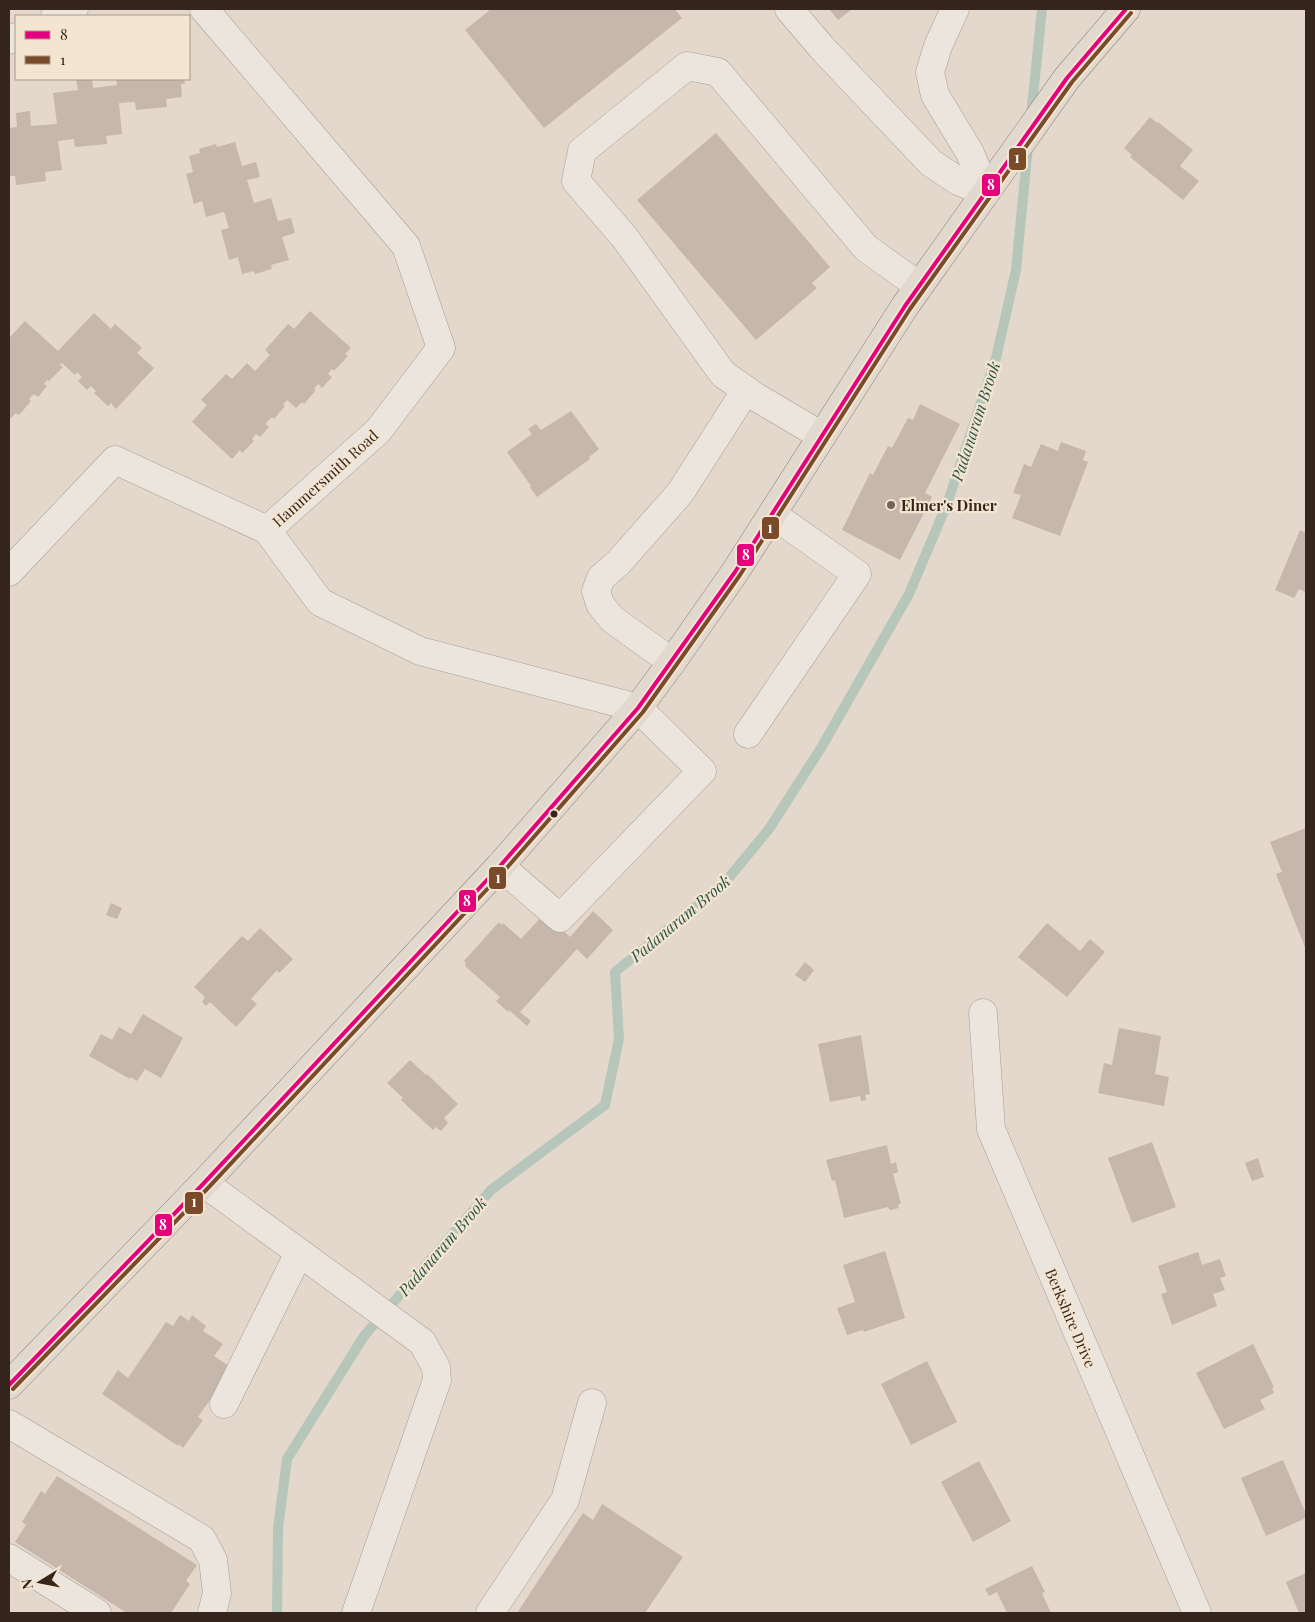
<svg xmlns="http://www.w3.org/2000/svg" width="1315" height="1622" font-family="'Playfair Display',serif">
  <rect width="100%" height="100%" fill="#e3d8cb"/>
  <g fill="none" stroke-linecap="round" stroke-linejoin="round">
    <!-- stream -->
    <g stroke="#b7c6ba" stroke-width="10">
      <polyline points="1031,116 1042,9"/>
      <polyline points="277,1613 278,1528 287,1459 364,1336 491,1190 605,1105 619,1039 615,972 664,932 722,886 769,829 821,748 909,594 947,504 996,358 1016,270 1028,146"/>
    </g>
  </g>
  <!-- building -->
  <g fill="#c6b6ac">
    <polygon points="491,9 675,9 682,18 544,128 465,30"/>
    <polygon points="829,9 852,9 838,20"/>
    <polygon points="76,79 92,79 93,88 117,85 116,79 184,79 185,84 181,84 182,97 166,99 167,107 136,110 135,102 119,103 122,134 106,136 107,144 75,147 74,139 58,141 62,170 45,172 46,181 16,185 15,176 9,176 9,128 17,127 16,113 30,111 31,126 57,124 53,93 78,90"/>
    <polygon points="1150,117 1157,123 1158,122 1193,150 1180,166 1199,181 1183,200 1130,157 1132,155 1124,148"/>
    <polygon points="716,133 830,267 812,283 817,288 756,340 637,200"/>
    <polygon points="235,142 242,166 256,162 260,177 247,180 254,203 271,198 278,221 291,218 295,233 282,237 289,260 271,265 272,269 255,274 254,271 242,274 238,257 229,260 221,230 229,228 224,212 206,217 202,201 194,204 186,174 193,172 189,156 200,153 199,149 216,144 217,147"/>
    <polygon points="310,311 351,348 345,354 348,356 334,371 332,369 328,374 332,377 322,388 318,384 314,389 316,390 304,404 302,402 296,408 287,400 283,405 285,406 274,419 272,417 265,424 269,427 260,437 256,434 252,439 254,441 242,453 240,450 232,459 192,422 207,405 201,400 226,374 232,379 247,363 255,371 270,355 265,350 288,324 294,329"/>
    <polygon points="94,313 111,329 115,324 142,348 137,353 154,368 116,409 111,403 108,406 94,393 96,391 91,386 87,390 78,381 82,377 77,372 75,375 62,363 60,365 63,367 49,381 47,380 44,384 47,386 38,397 34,394 29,399 31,401 19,415 16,413 11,418 9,415 9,338 25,321 58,351"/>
    <polygon points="920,404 960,424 925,493 932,497 900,560 842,530 870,473 873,475 888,446 892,448 908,418 913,420"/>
    <polygon points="571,411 599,449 589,457 590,459 537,497 530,487 531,486 507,452 532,434 528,429 536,424 541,430"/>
    <polygon points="1061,442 1086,451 1083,460 1088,462 1060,536 1012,518 1021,495 1013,493 1024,464 1031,467 1041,444 1058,451"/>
    <polygon points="1300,530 1306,533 1306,592 1299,589 1294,598 1275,590"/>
    <polygon points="1306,828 1306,950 1276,874 1282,872 1270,842"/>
    <polygon points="111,903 122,908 117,919 106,915"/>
    <polygon points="593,911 613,930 587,959 577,949 575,951 520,1012 531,1021 527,1026 509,1010 508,1012 496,1001 500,997 465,966 466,963 464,961 499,922 501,925 503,923 521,939 544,914 570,937"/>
    <polygon points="1047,923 1080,951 1090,939 1105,952 1067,997 1018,957"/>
    <polygon points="260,928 293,959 279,973 277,970 251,999 257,1004 236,1027 210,1002 206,1006 202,1002 205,997 194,987 242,936 248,941"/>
    <polygon points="805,962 814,970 805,982 795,975"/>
    <polygon points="143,1014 183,1038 161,1078 145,1069 137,1081 131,1077 130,1079 89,1056 101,1034 112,1040 119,1027 131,1034"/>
    <polygon points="1119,1028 1161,1036 1155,1074 1169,1077 1164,1106 1098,1093 1104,1063 1112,1065"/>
    <polygon points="861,1035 870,1094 865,1095 866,1100 861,1101 860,1096 830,1102 818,1044"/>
    <polygon points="410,1060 426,1075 427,1074 458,1104 444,1118 448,1123 441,1131 436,1127 433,1130 401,1100 403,1098 387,1083"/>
    <polygon points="1152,1142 1176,1207 1132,1223 1108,1158"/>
    <polygon points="887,1145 891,1164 896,1162 898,1172 893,1174 901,1204 898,1204 899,1208 890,1210 888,1207 844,1218 835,1180 832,1181 826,1160"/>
    <polygon points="1258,1158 1264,1177 1252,1181 1245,1163"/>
    <polygon points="885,1251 905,1318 864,1332 863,1330 847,1335 837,1308 855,1302 843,1265"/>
    <polygon points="1198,1252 1202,1265 1220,1259 1226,1276 1220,1278 1225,1290 1213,1294 1217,1306 1172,1325 1161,1294 1167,1292 1158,1266"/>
    <polygon points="180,1315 189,1321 192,1315 206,1326 203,1331 223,1344 214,1356 232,1368 198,1417 203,1420 183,1448 179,1444 178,1446 102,1394 118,1370 128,1378 166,1322 173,1326"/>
    <polygon points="1253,1344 1274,1387 1272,1388 1274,1393 1260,1400 1265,1409 1224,1429 1196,1373"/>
    <polygon points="927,1361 957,1422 911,1445 881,1384"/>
    <polygon points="1283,1460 1306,1514 1306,1518 1266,1536 1241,1478"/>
    <polygon points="979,1461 1011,1521 973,1542 941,1482"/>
    <polygon points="57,1476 197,1565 186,1581 190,1584 171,1613 127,1613 15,1542 26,1525 22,1522 41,1491 45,1494"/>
    <polygon points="602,1504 683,1557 645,1613 517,1613 583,1513 593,1520"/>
    <polygon points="1032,1566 1045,1592 1042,1593 1051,1613 1007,1613 997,1592 989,1596 985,1589"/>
    <polygon points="1306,1573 1306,1613 1299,1613 1286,1582"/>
  </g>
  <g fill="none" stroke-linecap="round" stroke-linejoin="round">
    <defs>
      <g id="minor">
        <polyline points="204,9 406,246 441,348 378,431 267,530"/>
        <polyline points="789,9 823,49 931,163 958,181 986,192"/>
        <polyline points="955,9 938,46 930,72 935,95 970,153 986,192"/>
        <polyline points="55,16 74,9"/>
        <polyline points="9,40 16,37"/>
        <polyline points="822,436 756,397 723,374 625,238 576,181 582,151 687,66 718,72 866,248 919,286"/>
        <polyline points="9,572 115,460 267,530 320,602 420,651 638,708 702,771 560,918 500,866"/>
        <polyline points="672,662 612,619 600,604 596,591 601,578 619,562 680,493 746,390"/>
        <polyline points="748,734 857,574 772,514"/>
        <polyline points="983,1013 991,1129 1197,1613"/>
        <polyline points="204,1183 422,1342 436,1367 437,1380 356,1613"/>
        <polyline points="224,1404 299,1253"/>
        <polyline points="9,1424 202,1539 213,1560 217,1593 212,1613"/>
        <polyline points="9,1558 97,1613"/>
        <polyline points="490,1613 565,1500 592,1403"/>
      </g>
      <polyline id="major" points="9,1385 204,1183 500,866 638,708 672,662 735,572 905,306 1067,78 1126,9"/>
    </defs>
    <!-- minor casing -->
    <use href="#minor" stroke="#a89e95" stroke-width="29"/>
    <!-- major casing -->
    <use href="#major" stroke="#8e837b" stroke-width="29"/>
    <!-- minor -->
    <use href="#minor" stroke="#ebe5dd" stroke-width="28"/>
    <!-- major -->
    <use href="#major" stroke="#e2d9ce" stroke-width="28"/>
    <defs>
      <polyline id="bus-1" points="9,1385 204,1183 500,866 638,708 735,572 905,306 1067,78 1126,9"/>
      <polyline id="bus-2" points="13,1389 209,1187 505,870 643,712 740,575 910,309 1072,82 1131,13"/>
    </defs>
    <!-- bus-1 casing -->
    <use href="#bus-1" stroke="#f4e5d1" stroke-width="8"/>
    <!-- bus-2 casing -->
    <use href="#bus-2" stroke="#f4e5d1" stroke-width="8"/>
    <!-- bus-1 -->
    <use href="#bus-1" stroke="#e5007d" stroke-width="4"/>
    <!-- bus-2 -->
    <use href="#bus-2" stroke="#7a4b2a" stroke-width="4"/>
  </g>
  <!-- markers -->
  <circle fill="#73645a" stroke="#f4e5d1" stroke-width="2" cx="891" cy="505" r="5"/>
  <circle fill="#36251d" stroke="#f4e5d1" stroke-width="2" cx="554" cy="814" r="4.5"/>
  <g text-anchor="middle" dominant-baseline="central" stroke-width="4.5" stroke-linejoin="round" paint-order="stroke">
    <!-- street labels -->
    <g font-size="15" fill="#36251d" stroke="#f4e5d1">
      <text transform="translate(325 478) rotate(-42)">Hammersmith Road</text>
      <text transform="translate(1071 1318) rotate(67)">Berkshire Drive</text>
    </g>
    <!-- poi labels -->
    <g font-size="15" font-weight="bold" fill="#36251d" stroke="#f4e5d1" text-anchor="start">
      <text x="901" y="505">Elmer's Diner</text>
    </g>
    <!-- water labels -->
    <g font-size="16" font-style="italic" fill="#2d554d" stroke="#f4e5d1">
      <text transform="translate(975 421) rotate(-72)">Padanaram Brook</text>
      <text transform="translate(680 918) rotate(-40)">Padanaram Brook</text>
      <text transform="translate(442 1246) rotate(-49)">Padanaram Brook</text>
    </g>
  </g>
  <g stroke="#f4e5d1" stroke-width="2">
    <rect x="1008" y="147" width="19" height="24" rx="5" fill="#7a4b2a"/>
    <rect x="981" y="173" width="20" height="24" rx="5" fill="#e5007d"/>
    <rect x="761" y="516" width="19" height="24" rx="5" fill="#7a4b2a"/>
    <rect x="736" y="543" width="19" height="24" rx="5" fill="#e5007d"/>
    <rect x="488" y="866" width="19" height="24" rx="5" fill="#7a4b2a"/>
    <rect x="458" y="889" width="19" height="24" rx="5" fill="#e5007d"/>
    <rect x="184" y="1191" width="20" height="24" rx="5" fill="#7a4b2a"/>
    <rect x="154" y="1213" width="19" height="24" rx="5" fill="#e5007d"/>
  </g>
  <g font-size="14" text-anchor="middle" font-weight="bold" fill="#fff">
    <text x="1017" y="163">1</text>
    <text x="991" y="190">8</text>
    <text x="770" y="533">1</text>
    <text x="746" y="560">8</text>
    <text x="498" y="883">1</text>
    <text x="467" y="906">8</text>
    <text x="194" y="1207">1</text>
    <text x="163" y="1230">8</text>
  </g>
  <!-- border -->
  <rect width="1315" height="1622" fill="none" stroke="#36251d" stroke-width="20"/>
  <!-- legend -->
  <rect x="15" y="15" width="175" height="65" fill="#f4e5d1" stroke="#a89889"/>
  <rect x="25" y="31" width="25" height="8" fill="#e5007d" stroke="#a89889"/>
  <text x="60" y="40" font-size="15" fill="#36251d">8</text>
  <rect x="25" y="56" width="25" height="8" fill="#7a4b2a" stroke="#a89889"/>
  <text x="60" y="65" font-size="15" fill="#36251d">1</text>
  <!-- north arrow -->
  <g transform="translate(40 1582) rotate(260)" stroke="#f4e5d1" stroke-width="4" paint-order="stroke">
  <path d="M0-4L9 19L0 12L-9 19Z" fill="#36251d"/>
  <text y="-8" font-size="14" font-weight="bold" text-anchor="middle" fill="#36251d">N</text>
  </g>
</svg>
